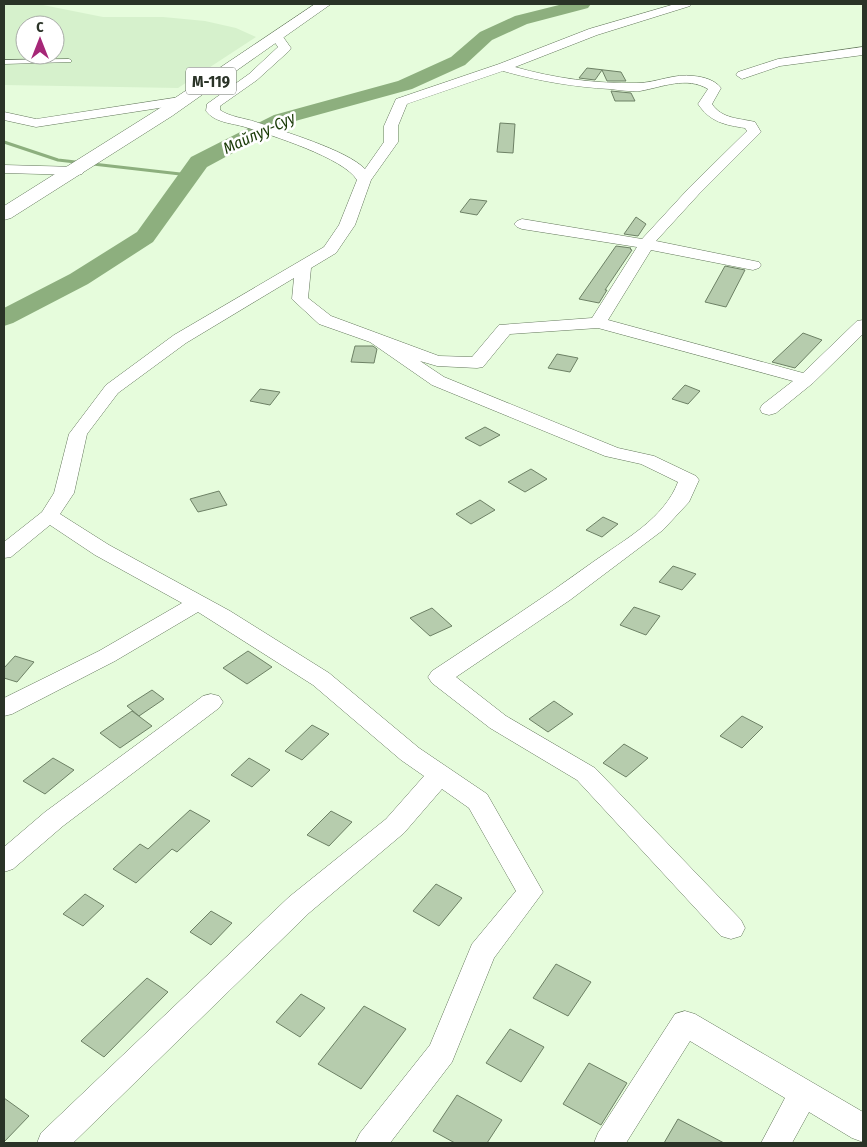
<svg xmlns="http://www.w3.org/2000/svg" width="867" height="1147" font-family="'Fira Sans Condensed',sans-serif">
  <rect width="100%" height="100%" fill="#e6fcdc"/>
  <!-- built -->
  <path fill="#d6f1cc" fill-rule="evenodd" d="M4,4H38L103,17H163L205,21L236,28L256,37L178,88L4,85ZM25,25H55V55H25Z"/>
  <g fill="none" stroke-linecap="round" stroke-linejoin="round">
    <!-- stream -->
    <polyline stroke="#8daf7e" stroke-width="3" points="4,142 58,160 189,175"/>
    <!-- river -->
    <polygon fill="#8daf7e" fill-rule="evenodd" points="563,4 591,4 588,8 527,24 492,40 465,65 412,89 288,123 207,167 153,242 88,284 13,323 4,326 4,308 70,274 137,232 191,157 274,115 398,81 451,57 480,32 515,16"/>
  </g>
  <!-- building -->
  <g fill="#b6ccad" stroke="#6d8165">
    <polygon points="587,68 621,72 626,81 607,81 602,70 595,80 579,78"/>
    <polygon points="611,91 631,93 635,101 615,101"/>
    <polygon points="500,123 515,124 513,153 497,152"/>
    <polygon points="470,199 487,201 477,215 460,212"/>
    <polygon points="636,217 646,224 638,236 624,234"/>
    <polygon points="616,246 631,248 630,249 632,250 605,290 607,290 599,303 579,299"/>
    <polygon points="725,266 745,270 726,307 705,302"/>
    <polygon points="803,333 822,340 795,368 772,362"/>
    <polygon points="355,346 373,346 377,349 374,363 351,362"/>
    <polygon points="557,354 578,358 570,372 548,368"/>
    <polygon points="685,385 700,391 688,404 672,399"/>
    <polygon points="260,389 280,392 270,405 250,401"/>
    <polygon points="485,427 500,435 480,446 465,438"/>
    <polygon points="531,469 547,479 525,492 508,482"/>
    <polygon points="219,491 227,505 198,512 190,499"/>
    <polygon points="480,500 495,510 471,524 456,514"/>
    <polygon points="603,517 618,524 602,537 586,530"/>
    <polygon points="673,566 696,574 682,590 659,582"/>
    <polygon points="634,607 660,616 646,635 620,625"/>
    <polygon points="432,608 452,626 430,636 410,618"/>
    <polygon points="248,651 272,667 247,684 223,668"/>
    <polygon points="15,656 34,662 17,682 4,678 4,668"/>
    <polygon points="152,690 164,699 139,716 127,706"/>
    <polygon points="554,701 573,714 548,732 529,719"/>
    <polygon points="132,711 152,726 120,748 100,733"/>
    <polygon points="742,716 763,727 742,748 720,736"/>
    <polygon points="312,725 329,734 302,760 285,751"/>
    <polygon points="624,744 648,758 626,777 603,763"/>
    <polygon points="53,758 74,770 45,794 23,781"/>
    <polygon points="249,758 270,770 252,787 231,775"/>
    <polygon points="190,810 210,821 177,852 172,849 136,883 113,869 140,844 148,849"/>
    <polygon points="331,811 352,822 329,846 307,835"/>
    <polygon points="436,884 462,898 439,926 413,911"/>
    <polygon points="85,894 104,906 83,926 63,914"/>
    <polygon points="211,911 232,923 211,945 190,932"/>
    <polygon points="556,964 591,982 568,1016 533,998"/>
    <polygon points="147,978 168,992 104,1057 81,1041"/>
    <polygon points="301,994 325,1008 300,1037 276,1022"/>
    <polygon points="364,1006 406,1029 361,1089 318,1064"/>
    <polygon points="510,1029 544,1047 521,1082 486,1063"/>
    <polygon points="589,1063 627,1083 601,1125 563,1104"/>
    <polygon points="457,1095 502,1120 487,1143 455,1143 433,1131"/>
    <polygon points="4,1098 29,1116 4,1142"/>
    <polygon points="678,1119 724,1143 664,1143"/>
  </g>
  <g fill="none" stroke-linecap="round" stroke-linejoin="round">
    <defs>
      <polygon id="service" points="69,59 71,60 71,62 4,64 4,60"/>
      <g id="minor">
        <path d="M675,4H692L690,6L597,35L515,67C553,78 597,84 637,83C656,83 674,73 694,76C704,77 715,80 721,88L712,104C722,119 739,118 755,122L761,132L699,194L656,241L759,262L761,265L759,268L753,270L651,250L608,320L803,373L857,321L863,320V334L813,383L776,413L769,415L762,413L760,409L762,405L793,381L598,328L510,334L483,367L477,368L437,366L420,361L444,377L618,448L654,456L696,476L699,480L689,502L663,530L570,600L456,677L506,716L595,768L741,920L745,928L741,936L731,939L721,936L577,780L490,728L432,683L428,677L432,671C486,635 541,600 593,562C624,540 664,519 678,482L641,464L605,456L432,385L370,342L319,324L292,299L294,278L186,343L118,393L87,434L74,493L60,514L109,545L230,611L329,673L419,748L487,794L543,892L494,958L452,1062L390,1143H355L360,1133L430,1045L472,944L516,891L469,808L442,789L404,833L309,913L73,1143H37L41,1133L289,897L386,819L424,776L401,760L313,685L198,612L115,661L12,714L4,716V698L99,651L182,603L95,555L50,525L11,557L4,558V542L42,512L54,493L69,434L106,385L174,335L324,247L339,225L357,180C344,158 271,135 245,127C232,123 215,123 206,111L207,104L249,74L278,47L271,37L273,34H281L291,48L289,51L257,80L220,106V110C230,117 244,118 256,122C282,131 347,150 365,169L384,142V126L396,99L499,64L589,29ZM503,71C538,81 574,87 610,89C619,90 631,92 640,91C663,87 686,76 708,89L698,104C710,122 725,125 745,128L747,131L689,188L642,239L522,219L517,221L514,224L517,227L522,229L637,247L592,318L499,325L472,357L439,356L331,316L308,298L311,268L336,253L355,225L371,180L398,142V126L407,104Z"/>
        <polygon points="863,47 863,55 780,66 742,79 736,75 738,72 778,59"/>
        <polygon points="180,97 185,98 187,101 185,104 36,127 4,120 4,112 36,119"/>
        <polygon points="4,165 77,167 82,168 84,171 82,174 77,175 4,173"/>
        <polygon points="211,694 219,696 223,702 219,708 63,826 13,869 4,872 4,847 45,812 203,696"/>
        <polygon points="685,1011 695,1014 863,1112 863,1142 852,1138 809,1112 792,1143 761,1143 785,1098 690,1041 626,1143 594,1143 598,1133 675,1014"/>
      </g>
      <polygon id="primary" points="315,4 331,4 172,116 11,218 4,220 4,206 160,108"/>
    </defs>
    <!-- service casing -->
    <use href="#service" stroke="#63775b" stroke-width="1"/>
    <!-- minor casing -->
    <use href="#minor" stroke="#63775b" stroke-width="1"/>
    <!-- primary casing -->
    <use href="#primary" stroke="#63775b" stroke-width="1"/>
    <!-- service -->
    <use href="#service" fill="#fff" fill-rule="evenodd"/>
    <!-- minor -->
    <use href="#minor" fill="#fff" fill-rule="evenodd"/>
    <!-- primary -->
    <use href="#primary" fill="#fff" fill-rule="evenodd"/>
  </g>
  <g text-anchor="middle" dominant-baseline="central" stroke-width="5" stroke-linejoin="round" paint-order="stroke">
    <!-- shield labels -->
    <rect fill="#fff" stroke="#6a7068" stroke-width="1" x="186" y="67.5" width="50" height="27" rx="4"/>
    <g font-size="16" font-weight="bold" fill="#2a3327">
      <text x="211" y="81">М-119</text>
    </g>
    <!-- far-water labels -->
    <g font-size="16" font-style="italic" fill="#193a06" stroke="#fff">
      <text transform="translate(259 133) rotate(-25)">Майлуу-Суу</text>
    </g>
  </g>
  <!-- border -->
  <rect width="867" height="1147" fill="none" stroke="#2a3327" stroke-width="10"/>
  <!-- north arrow -->
  <g transform="translate(40 40)"><circle r="24" fill="#ffffff" stroke="#aaada9"/>
  <path d="M0-4L9 19L0 12L-9 19Z" fill="#a62777"/>
  <text y="-8" font-size="14" font-weight="bold" text-anchor="middle" fill="#2a3327">С</text>
  </g>
</svg>
